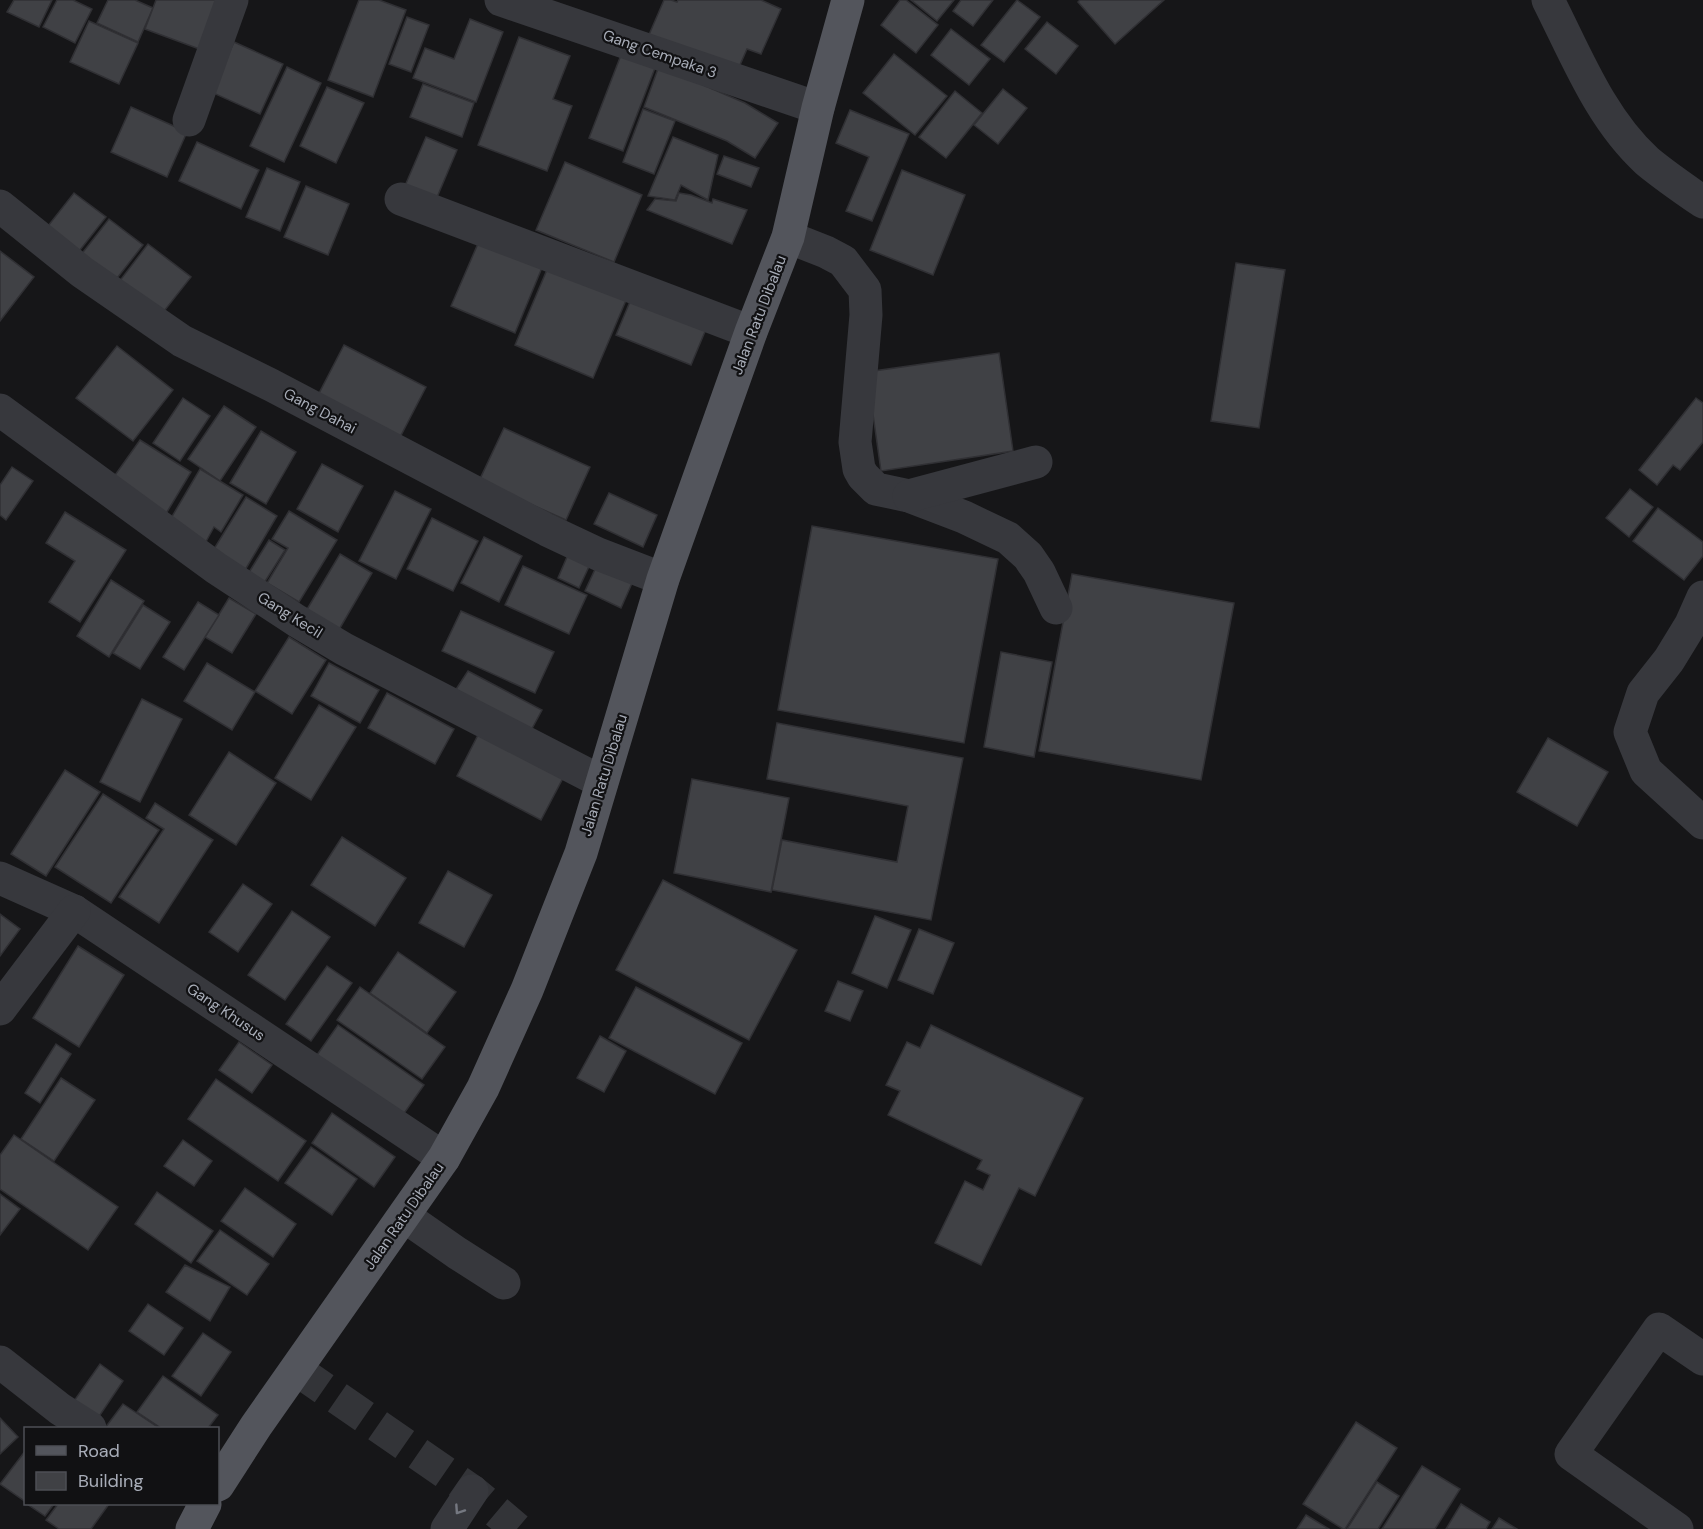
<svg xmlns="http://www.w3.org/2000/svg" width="1703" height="1529" font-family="'DM Sans',sans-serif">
  <rect width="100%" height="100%" fill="#161618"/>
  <!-- building -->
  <g fill="#404145" stroke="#303034" stroke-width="1.5">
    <polygon points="14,0 52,0 39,27 7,12"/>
    <polygon points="57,0 73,0 92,9 75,43 43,27"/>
    <polygon points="108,0 135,0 153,8 138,42 97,23"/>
    <polygon points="156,0 221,0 202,50 145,29"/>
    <polygon points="359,0 379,0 406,10 373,97 328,80"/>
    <polygon points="664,0 671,0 677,2 678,0 761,0 781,9 761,54 747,49 736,74 648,37"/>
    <polygon points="900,0 906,0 938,25 916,53 881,25"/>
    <polygon points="911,0 954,0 937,21"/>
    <polygon points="961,0 993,0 973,26 953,11"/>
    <polygon points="1017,0 1040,17 1004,62 981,45"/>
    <polygon points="1080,0 1164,0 1115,44 1078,2"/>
    <polygon points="407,17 429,25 411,72 389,64"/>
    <polygon points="470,19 503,32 476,102 413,78 425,48 454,59"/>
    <polygon points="89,21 138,43 119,84 70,62"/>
    <polygon points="1047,22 1078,46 1056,74 1025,49"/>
    <polygon points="951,29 990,59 969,85 931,55"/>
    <polygon points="519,37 570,56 553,99 572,106 547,171 478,145"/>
    <polygon points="234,42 283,64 260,114 211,92"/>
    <polygon points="894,54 947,96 915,135 863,93"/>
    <polygon points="621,55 655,68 623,151 589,138"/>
    <polygon points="659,66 745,103 778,123 755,158 727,141 644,107"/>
    <polygon points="287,67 321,83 284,162 250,146"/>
    <polygon points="423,84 474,103 462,137 410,117"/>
    <polygon points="327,87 364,103 336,163 300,146"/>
    <polygon points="1003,89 1027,108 998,144 974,125"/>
    <polygon points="955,91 982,113 946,158 919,137"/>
    <polygon points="131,107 187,132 167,177 111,152"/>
    <polygon points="643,109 675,121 654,174 623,162"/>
    <polygon points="850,110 909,134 872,221 846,211 869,157 836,143"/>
    <polygon points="426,137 457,150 435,202 404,188"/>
    <polygon points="673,137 718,155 708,200 681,185 675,200 648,196"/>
    <polygon points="197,142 259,170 241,209 179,181"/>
    <polygon points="724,156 759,168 751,187 717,174"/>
    <polygon points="565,162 642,195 614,262 536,230"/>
    <polygon points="267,168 300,182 280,231 246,217"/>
    <polygon points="902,170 965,195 933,275 870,250"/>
    <polygon points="306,186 349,204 328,255 284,237"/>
    <polygon points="74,193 106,217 76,255 44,231"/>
    <polygon points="679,193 691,195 712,203 713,199 747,210 732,244 647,210 655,199 676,201"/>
    <polygon points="109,219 143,245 114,282 80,256"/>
    <polygon points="483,232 546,258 515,333 451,306"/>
    <polygon points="148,244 191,277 157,320 115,287"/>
    <polygon points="0,251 34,277 0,321"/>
    <polygon points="1236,263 1285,270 1259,428 1211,421"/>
    <polygon points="549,265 627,298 593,378 515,345"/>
    <polygon points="634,292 709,322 691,365 616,335"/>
    <polygon points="344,345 426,387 396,445 314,403"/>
    <polygon points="117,346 173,390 133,441 76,398"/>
    <polygon points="999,353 1013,451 881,471 867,372"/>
    <polygon points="183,398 210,416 180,461 153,443"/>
    <polygon points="1696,398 1703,403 1703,442 1680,470 1673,465 1657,485 1639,470"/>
    <polygon points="224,406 256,427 220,481 188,459"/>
    <polygon points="504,428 590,467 566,520 479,481"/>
    <polygon points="261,431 296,452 266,504 230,483"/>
    <polygon points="140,440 191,472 164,517 108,485"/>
    <polygon points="322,464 363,486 338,532 297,509"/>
    <polygon points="12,467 33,481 6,520 0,515 0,485"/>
    <polygon points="200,469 243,495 221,532 214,527 202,549 167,525"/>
    <polygon points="1630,489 1653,507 1629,537 1606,518"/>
    <polygon points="395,491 431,509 396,579 359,561"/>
    <polygon points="609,493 657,515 643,547 594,524"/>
    <polygon points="246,497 277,516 241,577 209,557"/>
    <polygon points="1658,508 1703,542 1703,556 1684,580 1633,541"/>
    <polygon points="289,511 337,540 299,602 267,583 288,548 272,539"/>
    <polygon points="65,512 126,550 80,622 49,602 75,561 46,543"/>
    <polygon points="432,518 478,541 453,591 407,569"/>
    <polygon points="812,526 998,559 964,743 778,710"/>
    <polygon points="484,537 522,556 499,602 461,583"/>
    <polygon points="269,540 285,550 259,591 243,582"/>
    <polygon points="570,550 592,560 579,588 558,578"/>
    <polygon points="340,554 372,573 333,640 300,621"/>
    <polygon points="597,565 633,581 621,608 585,591"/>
    <polygon points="523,566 587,595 569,634 505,605"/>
    <polygon points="1072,574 1234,603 1201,780 1039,751"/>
    <polygon points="111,580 144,601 109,657 77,636"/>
    <polygon points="229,598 256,614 232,653 205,637"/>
    <polygon points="198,602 219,615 184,670 163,657"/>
    <polygon points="143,605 170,622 140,669 113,653"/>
    <polygon points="461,611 554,652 535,693 442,651"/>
    <polygon points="289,637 326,660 292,714 255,691"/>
    <polygon points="1001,652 1052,662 1034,757 984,747"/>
    <polygon points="207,663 255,692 232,730 184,701"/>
    <polygon points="329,663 379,690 360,723 311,696"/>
    <polygon points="468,671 542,710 528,736 451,697"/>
    <polygon points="387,693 454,729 435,764 368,728"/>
    <polygon points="142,699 182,719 140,802 100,782"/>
    <polygon points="319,705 356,727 311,800 275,778"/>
    <polygon points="777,723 963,758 931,920 772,890 782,840 897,862 908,806 767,779"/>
    <polygon points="478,735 563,778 541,820 457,776"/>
    <polygon points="1548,738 1608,772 1577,826 1517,792"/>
    <polygon points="229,752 276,783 236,845 189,815"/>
    <polygon points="65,770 100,792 46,876 11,854"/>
    <polygon points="692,779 789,798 771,892 674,873"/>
    <polygon points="103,794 159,830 111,903 55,867"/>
    <polygon points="155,803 213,840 159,923 119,897 164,829 146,818"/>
    <polygon points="342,837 406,878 375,926 311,885"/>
    <polygon points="448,871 492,895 464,947 419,923"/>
    <polygon points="663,880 797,950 749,1040 616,970"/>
    <polygon points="243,884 272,904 238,952 209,932"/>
    <polygon points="292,911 330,937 285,1000 248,975"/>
    <polygon points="0,914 20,929 0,956"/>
    <polygon points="875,916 911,930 887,988 852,973"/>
    <polygon points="919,929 954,943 933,994 898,980"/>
    <polygon points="78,946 124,975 79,1047 33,1018"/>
    <polygon points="398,952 456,992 427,1033 370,993"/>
    <polygon points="327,966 352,983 311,1041 286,1024"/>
    <polygon points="838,981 863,991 850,1021 825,1011"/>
    <polygon points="360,987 445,1047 422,1079 337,1020"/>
    <polygon points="636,987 742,1043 715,1094 609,1038"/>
    <polygon points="338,1025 424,1085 398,1122 312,1062"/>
    <polygon points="931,1025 1083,1098 1035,1196 1019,1188 981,1265 935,1243 965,1181 983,1190 990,1175 977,1169 982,1160 888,1115 900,1091 886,1085 907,1042 920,1048"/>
    <polygon points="600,1036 626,1051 604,1092 577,1078"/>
    <polygon points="239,1042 272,1065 252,1093 219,1070"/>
    <polygon points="56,1044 71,1054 40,1103 25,1093"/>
    <polygon points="61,1078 95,1100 54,1161 21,1139"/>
    <polygon points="216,1079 306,1141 278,1181 188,1119"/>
    <polygon points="332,1113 395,1157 374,1187 312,1143"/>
    <polygon points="14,1135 118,1207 88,1250 0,1189 0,1155"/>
    <polygon points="183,1140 212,1161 194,1186 164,1166"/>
    <polygon points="311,1147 357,1179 332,1215 285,1183"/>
    <polygon points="245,1188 296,1224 273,1257 221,1221"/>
    <polygon points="157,1192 213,1231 191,1263 135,1224"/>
    <polygon points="0,1194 20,1209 0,1235"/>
    <polygon points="220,1230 269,1264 247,1295 197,1261"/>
    <polygon points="185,1265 230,1287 210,1321 166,1292"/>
    <polygon points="148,1304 183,1328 164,1355 129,1331"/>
    <polygon points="203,1333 231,1352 201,1396 172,1376"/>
    <polygon points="100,1364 123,1381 98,1418 74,1401"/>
    <polygon points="163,1376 218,1415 208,1428 161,1428 137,1412"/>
    <polygon points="123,1404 159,1428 105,1428"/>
    <polygon points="0,1418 18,1437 0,1454"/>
    <polygon points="1356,1422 1397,1448 1345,1529 1343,1529 1303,1504"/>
    <polygon points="26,1450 26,1502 0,1484"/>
    <polygon points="1422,1466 1460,1489 1435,1529 1382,1529"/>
    <polygon points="1377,1482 1399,1496 1378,1529 1347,1529"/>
    <polygon points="27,1504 54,1504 45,1516"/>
    <polygon points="58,1504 109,1504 91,1529 59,1529 46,1520"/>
    <polygon points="1461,1504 1490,1522 1486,1529 1446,1529"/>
    <polygon points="1306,1515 1329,1529 1297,1529"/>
    <polygon points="1499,1518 1517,1529 1492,1529"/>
  </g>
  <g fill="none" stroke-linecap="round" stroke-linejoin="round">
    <!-- minor-tunnel -->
    <polyline stroke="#333438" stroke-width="33" stroke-dasharray="33 16" stroke-linecap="butt" points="297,1370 472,1491 517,1529"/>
    <!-- minor -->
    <g stroke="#37383d" stroke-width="33">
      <polyline points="501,0 818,108"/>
      <path d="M1548,0C1576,55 1600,118 1647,161C1665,176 1684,189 1703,202"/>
      <polyline points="189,120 232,0"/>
      <polyline points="401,199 751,332"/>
      <polyline points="0,206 82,272 182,341 271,385 547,530 598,554 663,579"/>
      <polyline points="788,237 826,252 843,261 865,290 866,315 855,442 859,469 863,476 876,489 909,496 964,517 1008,538 1028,556 1039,572 1056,608"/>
      <polyline points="0,410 216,568 297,621 344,649 602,782"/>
      <polyline points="909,496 1036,462"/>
      <polyline points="1703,597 1691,624 1669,660 1643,693 1630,732 1646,771 1703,823"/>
      <polyline points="0,878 74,911 444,1158"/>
      <polyline points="0,1009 74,911"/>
      <polyline points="404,1216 457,1253 504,1283"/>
      <polyline points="0,1362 60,1409 90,1428"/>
      <polyline points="447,1529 472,1491"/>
      <polyline points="1677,1529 1571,1454 1659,1329 1703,1359"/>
    </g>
    <!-- major -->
    <g stroke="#53555c" stroke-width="33">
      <polyline points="218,1485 256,1426 444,1158 483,1088 527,990 581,853 663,579 751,332 788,237 818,108 848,0"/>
      <polyline points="192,1529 205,1504"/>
    </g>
  </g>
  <!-- one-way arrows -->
  <defs><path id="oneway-chevron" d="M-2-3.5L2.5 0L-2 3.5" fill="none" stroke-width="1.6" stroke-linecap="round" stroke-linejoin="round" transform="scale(1.5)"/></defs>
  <use stroke="#757881" href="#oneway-chevron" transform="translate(459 1510) rotate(124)"/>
  <g text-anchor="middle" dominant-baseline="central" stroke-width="4.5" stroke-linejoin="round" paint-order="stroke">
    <!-- street labels -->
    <g font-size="15" fill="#a8adb8" stroke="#111113">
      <text transform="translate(660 54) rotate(19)">Gang Cempaka 3</text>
      <text transform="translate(759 315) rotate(-69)">Jalan Ratu Dibalau</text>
      <text transform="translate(320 411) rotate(28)">Gang Dahai</text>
      <text transform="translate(290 615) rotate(32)">Gang Kecil</text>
      <text transform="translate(604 775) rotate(-73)">Jalan Ratu Dibalau</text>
      <text transform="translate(226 1012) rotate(34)">Gang Khusus</text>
      <text transform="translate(404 1216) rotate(-55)">Jalan Ratu Dibalau</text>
    </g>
  </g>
  <!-- legend -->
  <rect x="24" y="1427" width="195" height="78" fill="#111113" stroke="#4d4f55" stroke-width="1.5"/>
  <rect x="36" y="1446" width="30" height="9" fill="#53555c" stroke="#4d4f55" stroke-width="1.5"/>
  <text x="78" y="1457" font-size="18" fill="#a8adb8">Road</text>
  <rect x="36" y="1472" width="30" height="18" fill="#404145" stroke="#4d4f55" stroke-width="1.5"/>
  <text x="78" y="1487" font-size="18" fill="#a8adb8">Building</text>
</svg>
